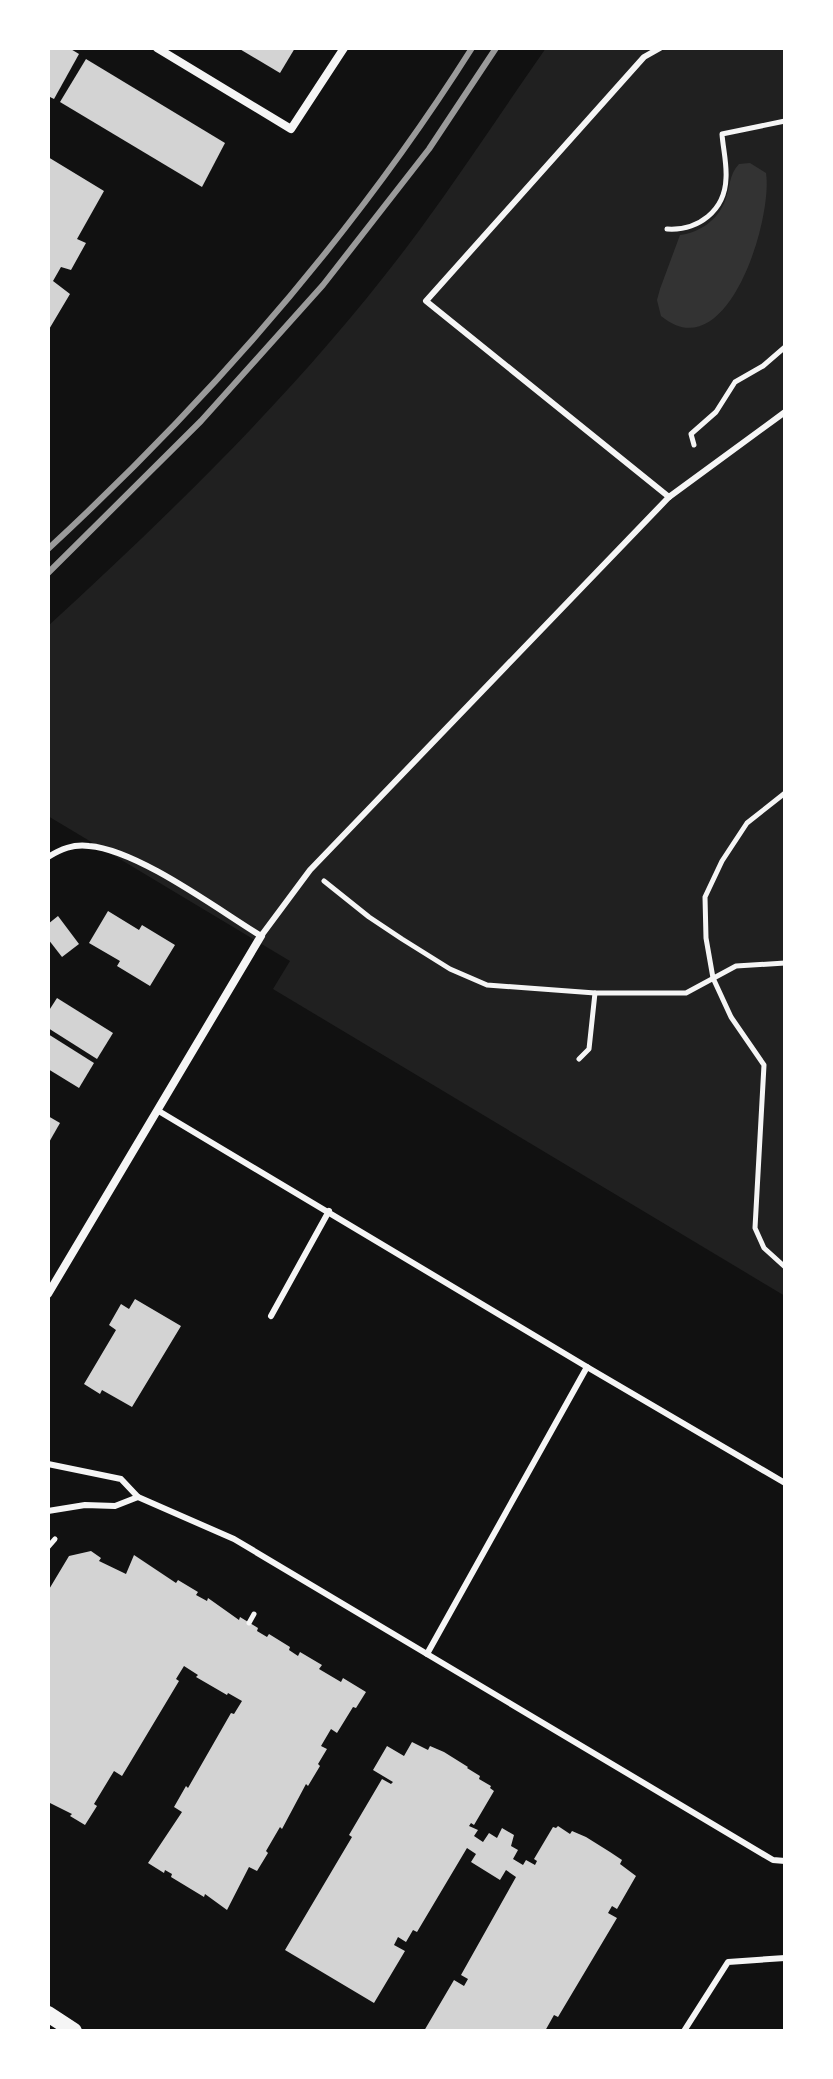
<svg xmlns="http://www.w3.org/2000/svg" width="833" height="2079" font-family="Karla,sans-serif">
  <rect width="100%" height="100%" fill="#111"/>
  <!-- green -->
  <path fill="#202020" d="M546,48H785V1296L273,989L290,961L48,816V626C182,503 313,375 421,228C464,169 504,108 546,48Z"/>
  <!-- water -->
  <path fill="#333" d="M750,163L766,173C773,219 727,371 661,316L657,300L660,289L680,235C699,233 718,220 725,201C730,188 729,174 739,164Z"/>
  <!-- building -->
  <g fill="#d3d3d3">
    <polygon points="48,48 69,48 79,54 54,99 48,96"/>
    <polygon points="238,48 295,48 280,73"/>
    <polygon points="86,59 225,143 202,187 60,102"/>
    <polygon points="48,157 104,191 77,239 86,243 71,270 61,267 53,281 70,294 48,331"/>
    <polygon points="108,911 139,930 142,925 175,945 150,986 117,966 120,961 89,943"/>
    <polygon points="58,916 79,944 62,957 48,939 48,924"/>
    <polygon points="57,998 113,1033 97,1059 48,1028 48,1012"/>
    <polygon points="48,1034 94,1063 79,1088 48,1069"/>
    <polygon points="48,1116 60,1123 48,1144"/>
    <polygon points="135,1299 181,1326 132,1407 102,1390 100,1394 84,1384 116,1330 109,1325 121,1304 129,1309"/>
    <polygon points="91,1551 101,1558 99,1561 126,1574 134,1555 176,1583 178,1580 198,1592 196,1595 207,1601 208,1598 239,1620 240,1617 258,1628 257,1631 267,1637 269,1634 290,1647 289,1650 298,1656 300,1652 322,1665 319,1669 341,1682 343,1678 366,1692 356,1708 353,1707 337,1733 331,1729 321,1746 327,1749 318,1764 320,1766 308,1786 306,1784 282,1829 280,1827 266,1851 268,1853 257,1871 249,1867 227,1910 205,1894 204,1897 171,1877 172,1874 165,1870 164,1873 148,1863 182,1812 174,1807 186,1786 188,1788 231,1713 234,1714 242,1701 228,1693 227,1695 196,1677 198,1675 184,1666 176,1679 179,1681 122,1776 114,1771 94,1804 97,1806 85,1825 70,1816 72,1814 48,1802 48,1634 50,1630 48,1629 48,1591 69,1556"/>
    <polygon points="412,1742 428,1750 430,1746 444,1752 468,1767 467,1768 480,1776 479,1779 491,1786 490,1788 494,1791 474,1825 471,1823 469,1826 478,1830 474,1836 483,1842 489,1833 497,1838 502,1828 514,1835 511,1846 518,1850 513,1859 523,1865 526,1860 535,1865 537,1861 534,1859 553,1827 556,1828 558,1826 570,1834 572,1831 586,1837 610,1852 622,1860 620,1864 636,1876 617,1909 612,1906 608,1913 617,1918 558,2017 554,2015 545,2031 424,2031 454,1980 464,1986 468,1979 461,1975 516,1877 506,1870 500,1880 471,1862 476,1854 467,1848 417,1932 413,1930 406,1942 398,1937 394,1945 405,1951 374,2003 285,1950 352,1837 349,1835 382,1779 391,1784 393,1782 373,1770 387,1746 404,1756"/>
  </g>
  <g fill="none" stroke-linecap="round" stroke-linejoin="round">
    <!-- path -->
    <g stroke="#f5f5f5" stroke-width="5">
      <path d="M667,229C698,231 725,211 726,178C727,164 723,148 722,134L785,121"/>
      <polyline points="694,445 691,434 716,412 735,382 763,366 785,347"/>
      <polyline points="785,793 747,823 722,861 705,897 706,938 713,978 731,1017 764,1065 755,1228 764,1248 785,1267"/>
      <polyline points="324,881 369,917 402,939 450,969 487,985 595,993 686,993 736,966 785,963"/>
      <polyline points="579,1059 589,1049 595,993"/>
      <polyline points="48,1547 55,1539"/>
      <polyline points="249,1623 254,1614"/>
    </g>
    <!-- service -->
    <g stroke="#f5f5f5" stroke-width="6">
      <polyline points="660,48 644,57 426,301 669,497"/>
      <path d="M48,857C61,849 73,844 89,846C138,850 217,909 261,936L310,870L669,497L785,412"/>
      <polyline points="157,1110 587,1367 427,1654"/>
      <polyline points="271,1316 329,1211"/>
      <polyline points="587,1367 785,1483"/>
      <polyline points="48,1464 121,1479 138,1497 234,1539 773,1860 785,1861"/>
      <polyline points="48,1511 85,1505 115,1506 138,1497"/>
      <polyline points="684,2031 728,1962 785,1958"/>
    </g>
    <!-- minor -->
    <g stroke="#f5f5f5" stroke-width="8">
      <polyline points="157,48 291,129 344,48"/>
      <polyline points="48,1294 261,936"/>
    </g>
    <!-- secondary -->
    <polyline stroke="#f5f5f5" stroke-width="16" points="48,2014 74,2031"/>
    <!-- rail -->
    <g stroke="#9a9a9a" stroke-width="6">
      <path d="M48,549C208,401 355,233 472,48"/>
      <polyline points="48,573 201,421 323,285 429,149 496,48"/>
    </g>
  </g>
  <!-- border -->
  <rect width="833" height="2079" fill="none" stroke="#ffffff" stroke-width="100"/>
</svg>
